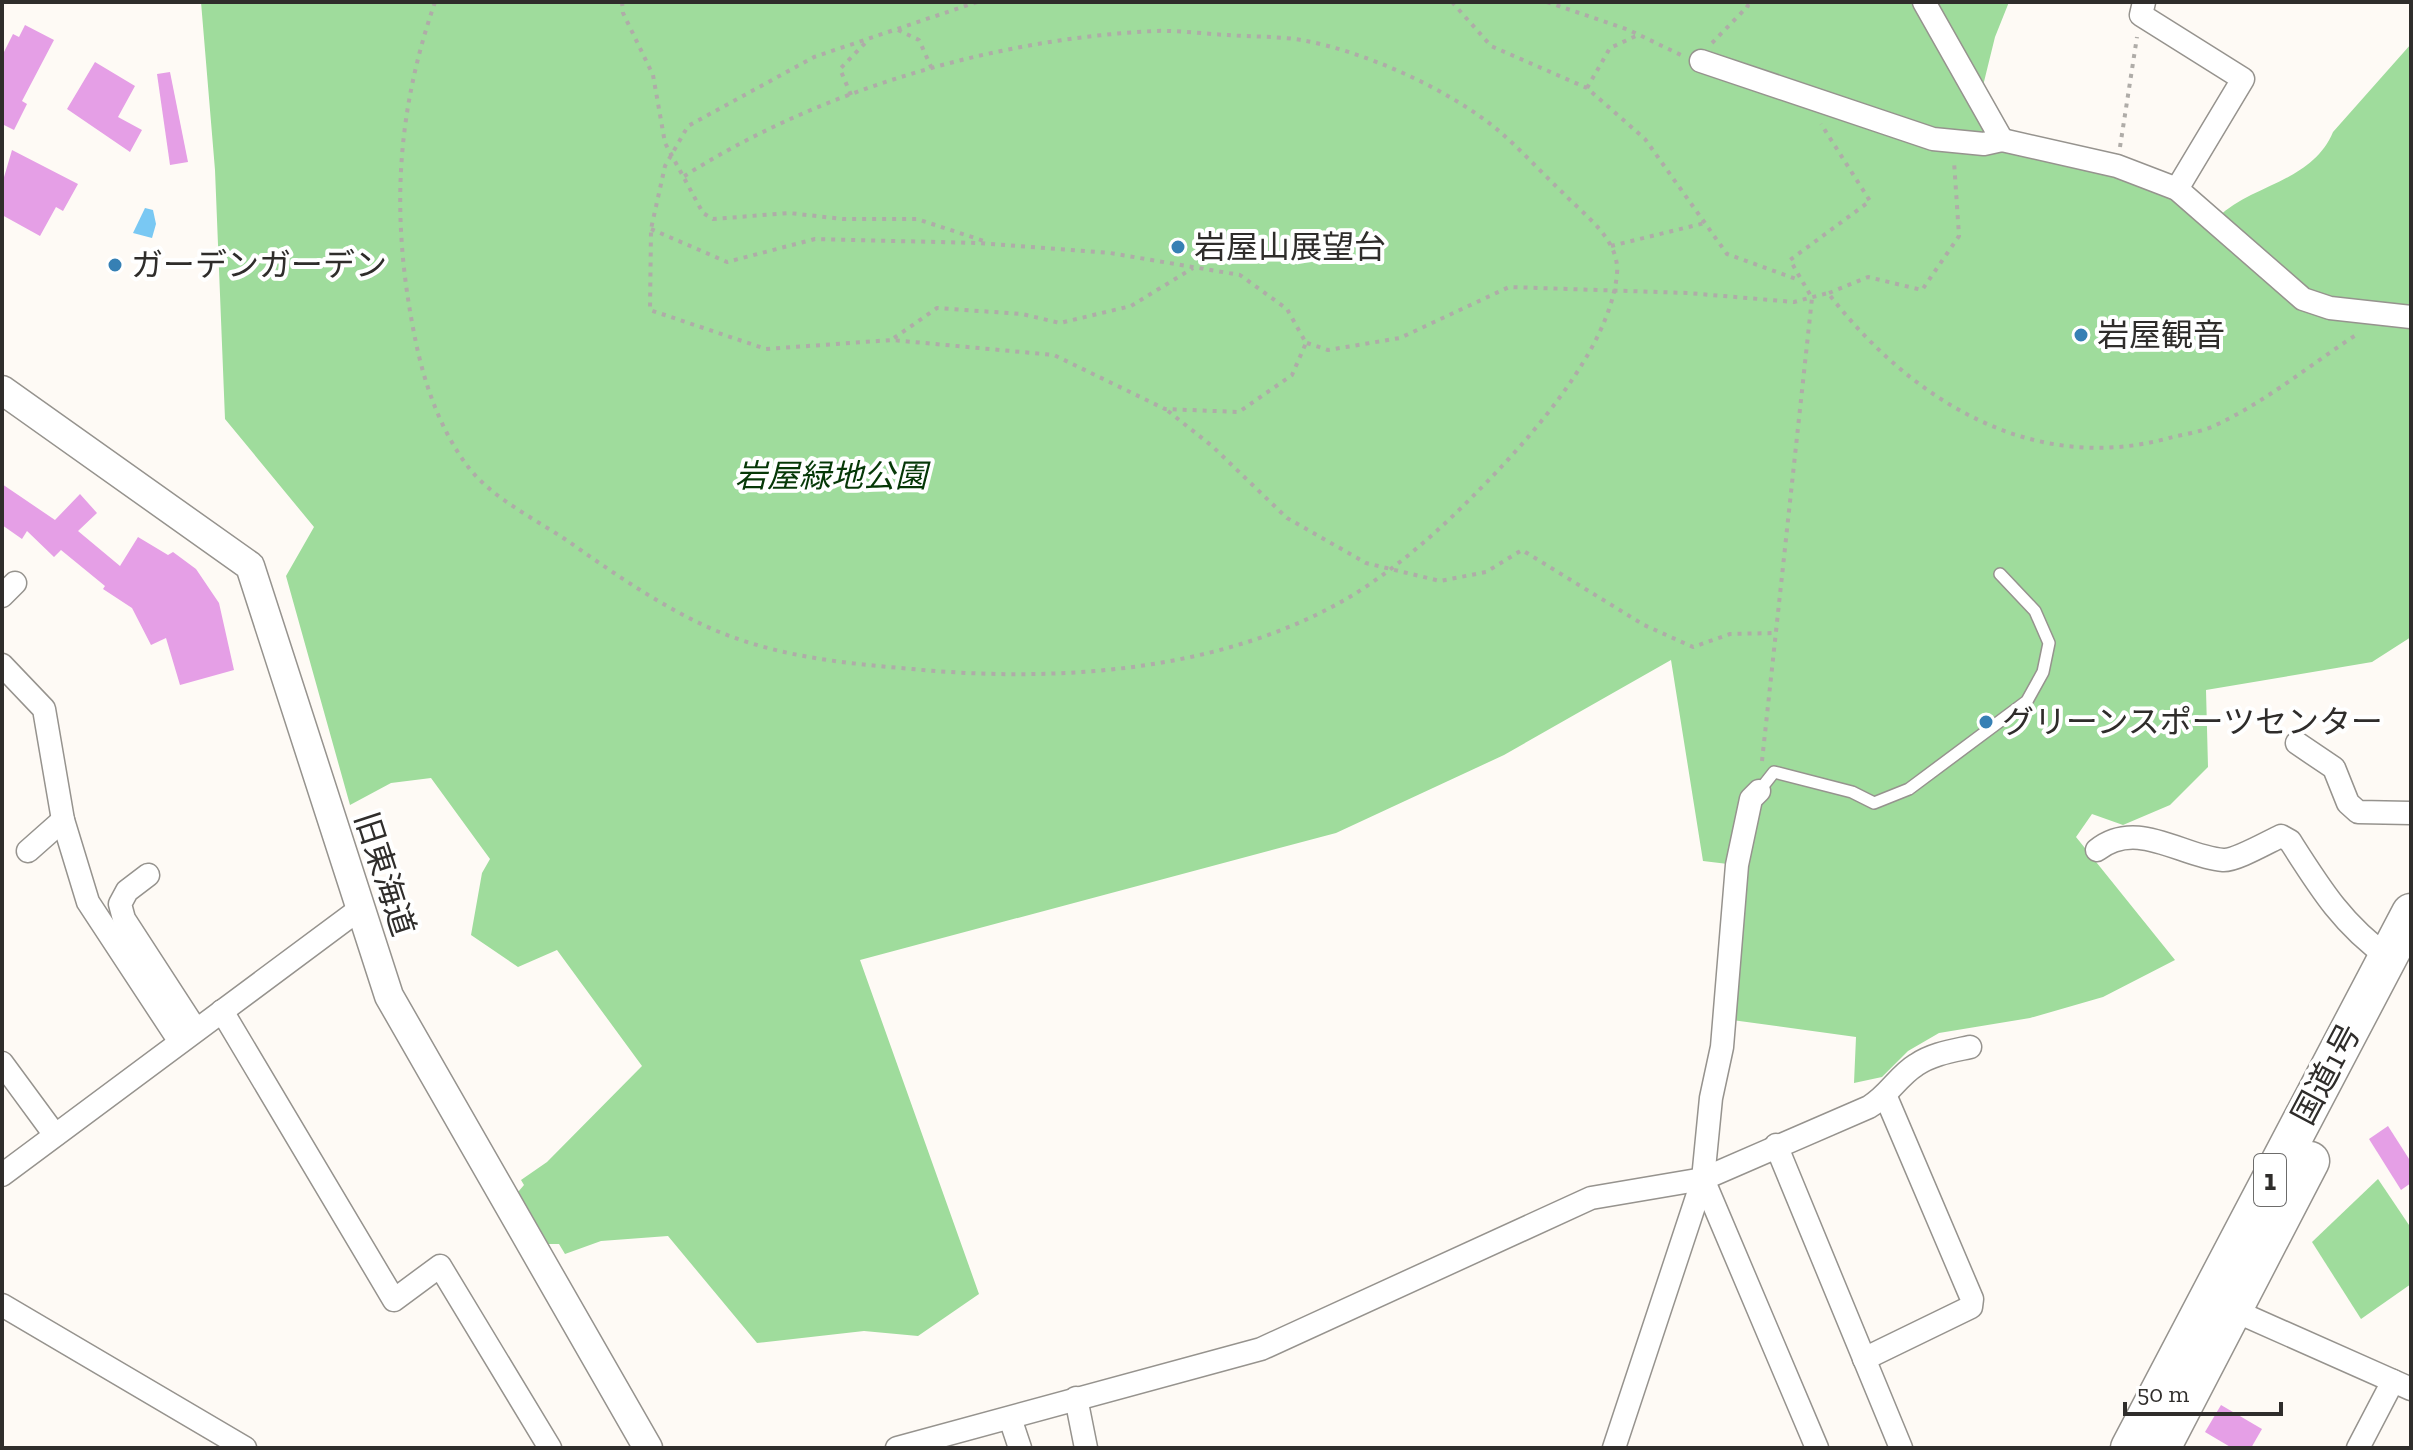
<svg xmlns="http://www.w3.org/2000/svg" width="2413" height="1450" font-family="'Zilla Slab','Noto Sans JP',serif">
  <rect width="100%" height="100%" fill="#fefaf5"/>
  <!-- green -->
  <g fill="#9fdc9c">
    <path d="M201,2H2009L1995,37L1980,98L2002,140L2136,177L2218,217C2253,184 2312,182 2333,132L2411,44V637L2372,662L2206,690L2208,767L2170,805L2123,825L2092,814L2076,837L2175,960L2103,997L2030,1018L1939,1033L1908,1051L1882,1077L1854,1083L1856,1037L1732,1020L1736,865L1703,861L1671,660L1504,755L1336,833L860,960L979,1294L918,1336L864,1331L757,1343L668,1236L601,1241L565,1254L559,1244H548L518,1192L524,1185L521,1180L547,1162L642,1066L557,950L518,967L471,935L482,873L490,859L431,778L391,783L350,805L286,576L314,527L225,419L215,170Z"/>
    <polygon points="2378,1179 2411,1228 2411,1284 2361,1319 2312,1242"/>
  </g>
  <!-- water -->
  <polygon fill="#79c8f3" points="145,208 153,210 156,224 152,238 133,233"/>
  <!-- building -->
  <g fill="#e59fe6">
    <polygon points="25,25 54,40 22,101 27,104 14,130 2,124 2,56 13,34 19,37"/>
    <polygon points="95,62 135,86 118,117 142,130 130,152 67,109"/>
    <polygon points="170,72 188,162 170,165 157,74"/>
    <polygon points="12,150 78,184 63,211 56,207 40,236 2,215 2,184"/>
    <polygon points="2,484 55,520 80,494 97,513 78,531 120,566 138,537 168,555 173,552 196,569 219,603 234,670 180,685 166,638 151,645 132,608 103,589 105,586 61,550 54,557 27,531 22,539 2,525"/>
    <polygon points="2388,1126 2411,1162 2411,1183 2401,1190 2369,1139"/>
    <polygon points="2221,1405 2262,1429 2251,1448 2232,1448 2205,1432"/>
  </g>
  <g fill="none" stroke-linecap="round" stroke-linejoin="round">
    <defs>
      <polyline id="service" points="1759,791 1774,772 1852,792 1874,803 1909,789 2027,701 2043,672 2049,643 2035,611 2000,574"/>
      <g id="minor">
        <polyline points="2144,2 2141,15 2243,79 2177,189"/>
        <polyline points="1701,61 1933,139 1984,144 2002,140 1924,2"/>
        <polyline points="2002,140 2117,166 2177,189 2303,299 2330,308 2411,317"/>
        <polyline points="2,596 15,583"/>
        <polyline points="2,665 44,709 63,820 88,902 180,1042"/>
        <polyline points="2297,743 2334,768 2348,803 2358,812 2411,813"/>
        <path d="M2097,850C2137,818 2182,857 2223,860C2235,861 2268,842 2281,836L2290,841C2320,888 2342,924 2388,957"/>
        <polyline points="28,851 63,820"/>
        <polyline points="148,875 127,891 120,904 124,919 196,1030"/>
        <polyline points="222,1011 394,1300 440,1266 550,1448"/>
        <polyline points="2,1063 55,1135"/>
        <polyline points="1776,1145 1901,1448"/>
        <polyline points="2,1175 361,908"/>
        <polyline points="1703,1179 1817,1448"/>
        <polyline points="2,1305 245,1448"/>
        <polyline points="2233,1310 2411,1389"/>
        <polyline points="1864,1359 1971,1307 1972,1299 1886,1097"/>
        <polyline points="1076,1398 1086,1448"/>
        <polyline points="1010,1418 1020,1448"/>
        <path d="M897,1448L1261,1349L1591,1198L1703,1179L1869,1107C1888,1096 1898,1076 1916,1065C1932,1054 1952,1051 1970,1047"/>
        <polyline points="1614,1448 1703,1179 1711,1098 1722,1047 1737,865 1751,799 1759,791"/>
        <polyline points="2358,1448 2393,1381"/>
      </g>
      <polyline id="tertiary" points="2,390 250,566 389,996 648,1448"/>
      <g id="trunk">
        <polyline points="2130,1448 2411,913"/>
        <polyline points="2161,1448 2310,1161"/>
      </g>
    </defs>
    <!-- service casing -->
    <use href="#service" stroke="#96938e" stroke-width="14"/>
    <!-- minor casing -->
    <use href="#minor" stroke="#96938e" stroke-width="25"/>
    <!-- tertiary casing -->
    <use href="#tertiary" stroke="#96938e" stroke-width="31"/>
    <!-- trunk casing -->
    <use href="#trunk" stroke="#96938e" stroke-width="41"/>
    <!-- path -->
    <g stroke="#afaca8" stroke-width="4" stroke-dasharray="4 6" stroke-linecap="butt">
      <path d="M435,2C396,115 391,216 414,333C423,380 439,429 469,468C495,501 540,521 575,546C619,577 663,607 712,629C778,657 842,663 912,669C1057,683 1225,672 1353,595C1398,567 1440,530 1477,492C1529,440 1610,349 1617,274C1620,239 1584,215 1562,192C1541,172 1521,150 1499,131C1449,89 1364,51 1301,40C1277,36 1251,37 1228,35C1204,34 1179,30 1154,31C995,39 818,90 683,177"/>
      <polyline points="622,2 623,13 653,75 665,143 703,213 713,219 789,213 843,219 917,219 987,242"/>
      <polyline points="1452,2 1491,46 1587,88 1645,139 1727,254 1799,280"/>
      <polyline points="1547,2 1629,30 1681,55"/>
      <polyline points="898,30 919,40 932,69"/>
      <polyline points="1712,43 1748,6 1742,2"/>
      <polyline points="1587,88 1610,48 1638,35"/>
      <polyline points="851,95 840,69 869,39"/>
      <polyline points="2120,147 2137,37"/>
      <polyline points="651,229 727,262 815,239 977,243 1110,253 1240,275 1287,309 1306,343 1292,375 1239,412 1165,409 1054,355 892,340 766,349 650,310 651,229 665,166 688,126 814,57 977,2"/>
      <polyline points="1611,246 1705,223"/>
      <polyline points="1829,293 1868,277 1922,290 1959,236 1954,161"/>
      <polyline points="894,338 937,308 1022,314 1060,323 1131,306 1193,268"/>
      <path d="M1307,343L1328,350L1400,338L1509,287L1688,293L1794,302L1828,293C1910,399 2031,476 2169,438C2184,434 2202,432 2216,425C2267,401 2311,364 2359,333"/>
      <polyline points="1168,411 1212,446 1287,518 1366,563 1440,581 1486,572 1522,550 1644,625 1693,647 1730,634 1775,633"/>
      <polyline points="1762,761 1812,298 1790,260 1870,201 1821,124"/>
    </g>
    <!-- service -->
    <use href="#service" stroke="#fff" stroke-width="11"/>
    <!-- minor -->
    <use href="#minor" stroke="#fff" stroke-width="22"/>
    <!-- tertiary -->
    <use href="#tertiary" stroke="#fff" stroke-width="28"/>
    <!-- trunk -->
    <use href="#trunk" stroke="#fff" stroke-width="38"/>
  </g>
  <!-- markers -->
  <g fill="#3680b4" stroke="#fff" stroke-width="3">
    <circle cx="1178" cy="247" r="8"/>
    <circle cx="115" cy="265" r="8"/>
    <circle cx="2081" cy="335" r="8"/>
    <circle cx="1986" cy="722" r="8"/>
  </g>
  <g text-anchor="middle" dominant-baseline="central" stroke-width="8" stroke-linejoin="round" paint-order="stroke">
    <!-- shield labels -->
    <rect fill="#fff" stroke="#6d6c6b" stroke-width="2" x="2254" y="1154" width="32" height="52" rx="6"/>
    <g font-size="30" font-weight="bold" fill="#2f2d2b">
      <text x="2270" y="1180">1</text>
    </g>
    <!-- poi labels -->
    <g font-size="32" fill="#2f2d2b" stroke="#fff" text-anchor="start">
      <text x="1194" y="247">岩屋山展望台</text>
      <text x="131" y="265">ガーデンガーデン</text>
      <text x="2097" y="335">岩屋観音</text>
      <text x="2002" y="722">グリーンスポーツセンター</text>
    </g>
    <!-- park labels -->
    <g font-size="32" font-style="italic" fill="#063807" stroke="#fff">
      <text x="831" y="476">岩屋緑地公園</text>
    </g>
    <!-- street labels -->
    <g font-size="32" fill="#2f2d2b" stroke="#fff">
      <text transform="translate(385 874) rotate(72)">旧東海道</text>
      <text transform="translate(2326 1074) rotate(-62)">国道1号</text>
    </g>
  </g>
  <!-- border -->
  <rect width="2413" height="1450" fill="none" stroke="#2f2d2b" stroke-width="8"/>
  <!-- scale -->
  <path d="M2125 1402v12h156v-12" fill="none" stroke="#2f2d2b" stroke-width="4"/>
  <text x="2137" y="1402" font-size="24" fill="#2f2d2b" stroke="#ffffff" stroke-width="6" paint-order="stroke">50 m</text>
</svg>
